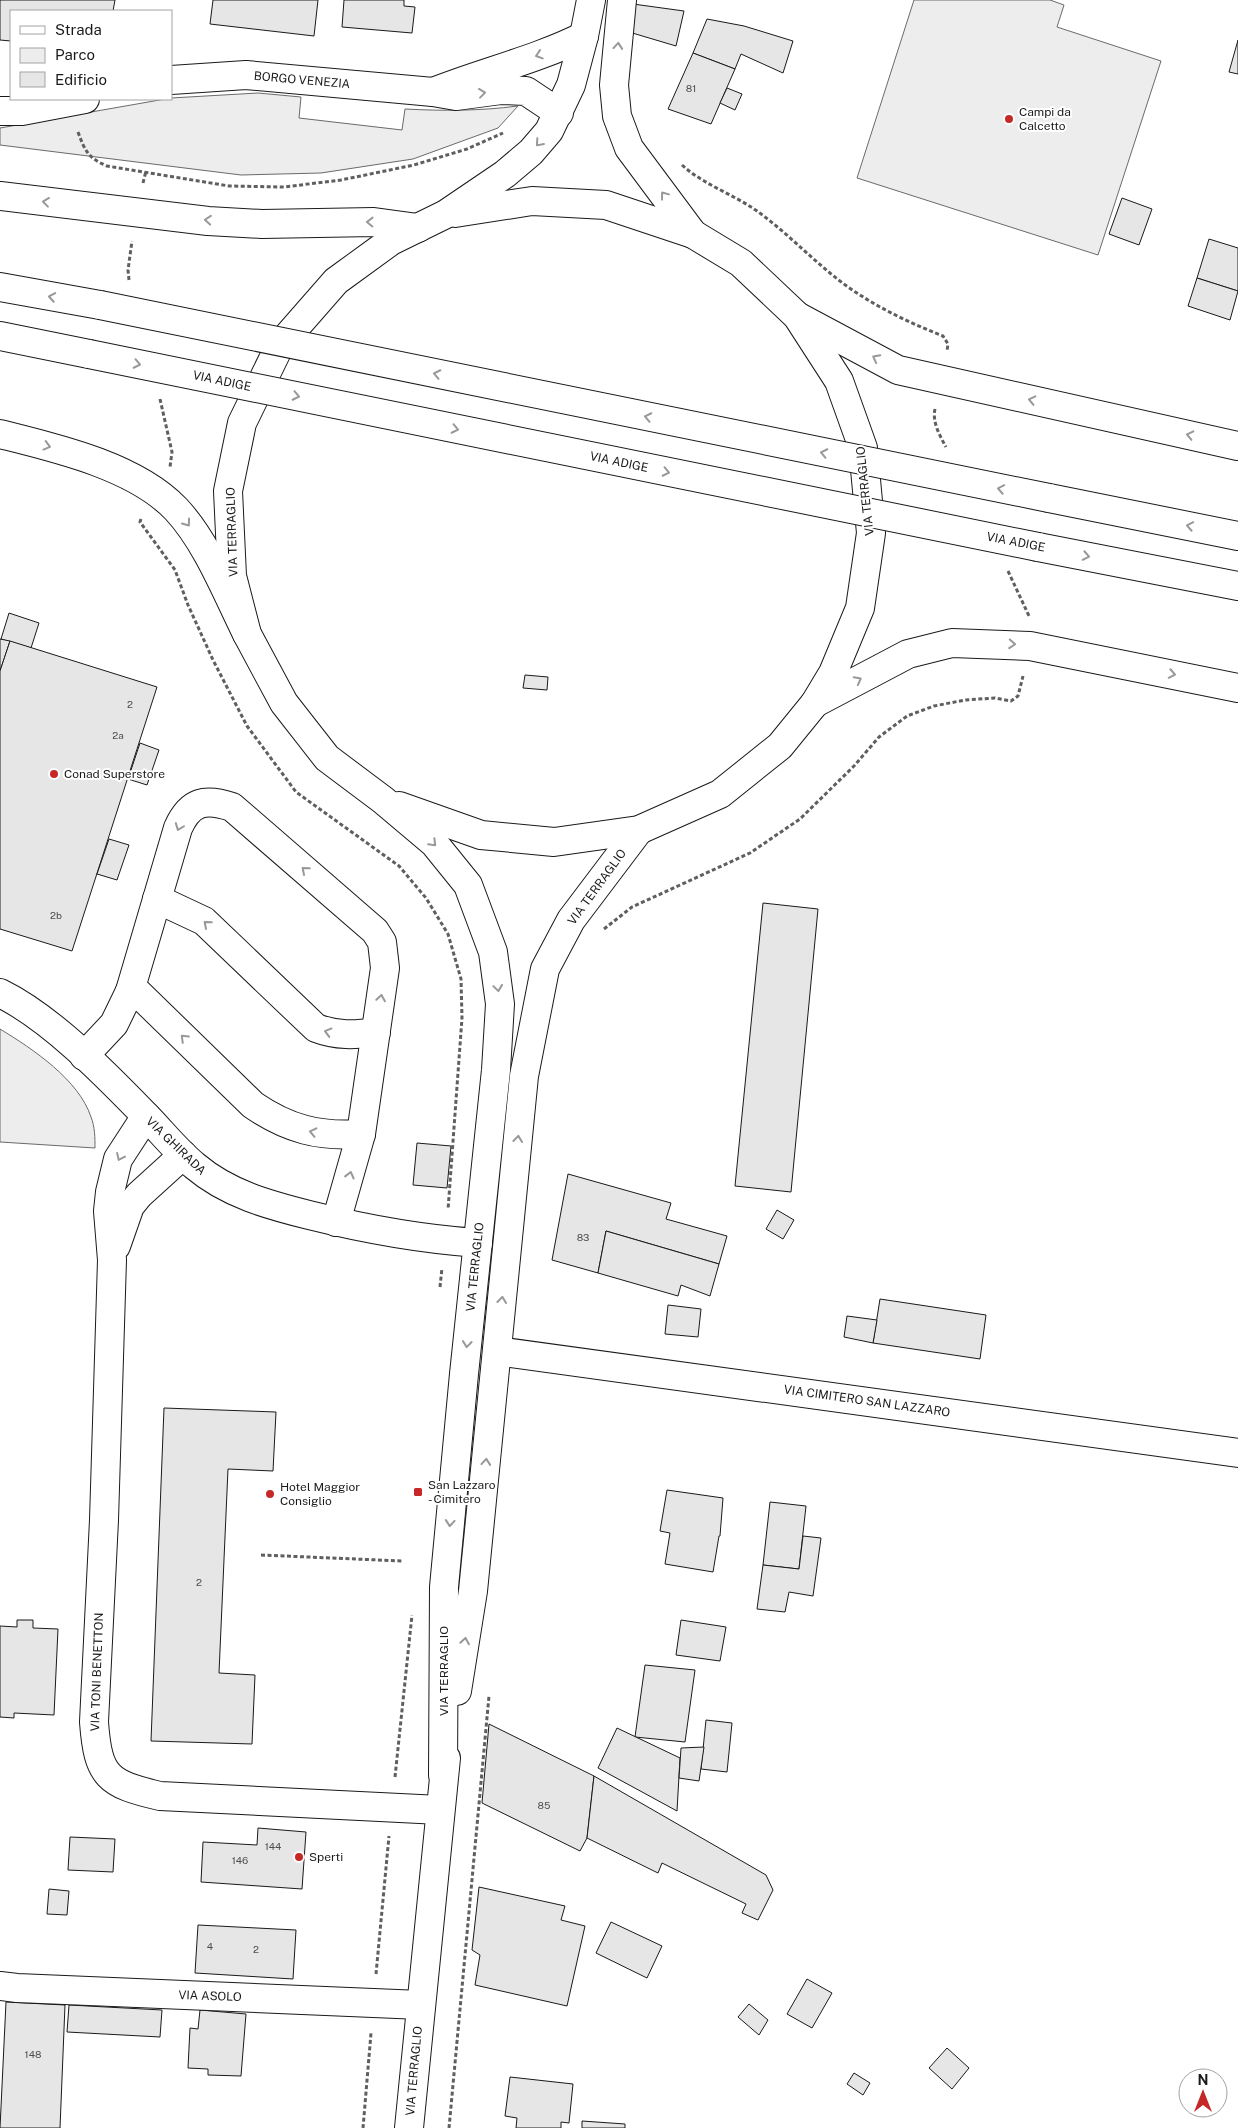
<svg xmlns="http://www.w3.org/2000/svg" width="1238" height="2128" font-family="'Public Sans',sans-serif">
  <rect width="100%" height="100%" fill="#fff"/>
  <!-- green -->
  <g fill="#ededed" stroke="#6a6a6a">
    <polygon points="914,0 1050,0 1064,5 1057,27 1161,61 1098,255 857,178"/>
    <path d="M258,93L301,97L299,118L402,130L405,109C443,111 480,111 518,106L498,128L413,159L321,173L241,175L0,145V128L171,98Z"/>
    <path d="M0,1029C33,1049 79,1080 91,1117C95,1127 95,1138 95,1148L0,1142Z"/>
  </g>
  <!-- building -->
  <g fill="#e6e6e6" stroke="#1a1a1a">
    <polygon points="0,0 115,0 113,11 11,11 11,41 0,40"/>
    <polygon points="213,0 318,0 314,36 210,24"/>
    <polygon points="344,0 404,0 404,6 415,7 412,33 342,27"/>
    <polygon points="633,4 684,11 676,46 629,32"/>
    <polygon points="707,19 744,26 793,41 783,73 741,54 735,69 693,53"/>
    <polygon points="1238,40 1238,74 1229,72"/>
    <polygon points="693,53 735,69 711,124 668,109"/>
    <polygon points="727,88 742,94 735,110 720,103"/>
    <polygon points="1122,198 1152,209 1139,245 1109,234"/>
    <polygon points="1209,239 1238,248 1238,291 1197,278"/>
    <polygon points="1197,278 1238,291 1230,320 1188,306"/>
    <polygon points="9,613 39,623 31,648 1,639"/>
    <polygon points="0,639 10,641 0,671"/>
    <polygon points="10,641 157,687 72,951 0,929 0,671"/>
    <polygon points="525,675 548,677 547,690 523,688"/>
    <polygon points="140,743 159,750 147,785 128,779"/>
    <polygon points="109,839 129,845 117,880 97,874"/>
    <polygon points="763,903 818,909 791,1192 735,1186"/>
    <polygon points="417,1143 451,1146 447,1188 413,1185"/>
    <polygon points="568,1174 671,1203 666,1219 727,1236 719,1264 606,1231 598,1273 552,1260"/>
    <polygon points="777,1210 794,1220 783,1239 766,1229"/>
    <polygon points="606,1231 719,1264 710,1296 681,1285 678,1296 598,1273"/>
    <polygon points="880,1299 986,1315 980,1359 873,1343"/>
    <polygon points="668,1305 701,1309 698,1337 665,1334"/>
    <polygon points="847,1316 877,1320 873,1343 844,1337"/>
    <polygon points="164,1408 276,1412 273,1471 228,1469 219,1673 255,1675 252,1744 151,1741"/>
    <polygon points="667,1490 723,1498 720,1536 719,1536 713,1572 665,1564 670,1533 660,1531"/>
    <polygon points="770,1502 806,1506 799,1569 763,1565"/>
    <polygon points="803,1536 821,1538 813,1596 789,1592 785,1612 757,1609 763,1565 799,1569"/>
    <polygon points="17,1620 33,1620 33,1628 58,1629 54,1715 14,1713 14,1718 0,1717 0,1626 17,1627"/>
    <polygon points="681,1620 726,1627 720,1661 676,1655"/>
    <polygon points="645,1665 695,1670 685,1742 635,1737"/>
    <polygon points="706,1720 732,1723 727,1772 701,1769"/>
    <polygon points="489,1724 594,1776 587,1838 580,1851 482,1803"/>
    <polygon points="617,1728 680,1758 677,1811 598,1768"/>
    <polygon points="704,1747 699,1781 679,1778 681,1748"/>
    <polygon points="594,1776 766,1875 773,1890 758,1920 742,1913 746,1904 662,1863 658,1873 587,1838"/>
    <polygon points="258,1828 306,1832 302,1889 201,1882 203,1842 257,1845"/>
    <polygon points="70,1837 115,1839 113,1872 68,1870"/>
    <polygon points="479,1887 565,1906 561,1920 585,1926 567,2006 475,1985 480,1955 472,1950"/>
    <polygon points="49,1889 69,1891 67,1915 47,1914"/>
    <polygon points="611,1922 662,1946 647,1978 596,1953"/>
    <polygon points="198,1925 296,1930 293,1979 195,1973"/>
    <polygon points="807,1979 832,1993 812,2028 787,2014"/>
    <polygon points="6,2002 65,2005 60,2128 0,2128"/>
    <polygon points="749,2004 768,2020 759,2035 738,2017"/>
    <polygon points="69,2005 162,2010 160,2037 67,2032"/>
    <polygon points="200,2010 246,2014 241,2076 208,2075 208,2069 188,2068 190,2028 198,2029"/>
    <polygon points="947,2048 969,2068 952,2089 929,2068"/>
    <polygon points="854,2073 870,2083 863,2095 847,2084"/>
    <polygon points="510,2077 573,2084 569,2123 561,2122 561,2128 516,2128 517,2118 505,2116"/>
    <polygon points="582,2121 625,2124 625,2128 582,2128"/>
  </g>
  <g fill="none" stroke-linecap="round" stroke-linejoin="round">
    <defs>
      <g id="minor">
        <polyline points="171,80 246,75 433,92"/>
        <polyline points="0,111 22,111 85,99"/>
        <path d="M559,113L526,91L501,90L456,96L433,92C483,72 536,60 584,36"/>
        <path d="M157,899L204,921L316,1028C337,1036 355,1035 376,1032"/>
        <path d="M130,991L138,993L253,1105C288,1129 319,1137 361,1134"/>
        <path d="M0,993C53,1019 109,1078 150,1120C165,1136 179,1153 195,1166C228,1194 269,1205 309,1215C365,1229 420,1239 478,1243"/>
        <path d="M84,1056L114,1024L130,991L178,828C190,801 205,798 232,807L375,931L382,942L385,968L361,1134L336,1222"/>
        <path d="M146,1116L118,1159L110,1192L108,1211L112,1260L104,1520L94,1722C98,1777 108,1784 160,1796L440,1810"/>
        <polyline points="116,1246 130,1206 139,1195 183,1155"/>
        <polyline points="497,1351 1238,1453"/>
        <polyline points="0,1986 17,1988 421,2005"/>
      </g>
      <g id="major">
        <polyline points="622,0 614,85 617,116 629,148 693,234"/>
        <polyline points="399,806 481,835 554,842 639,830 720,794 780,746 815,703 833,673 860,608 871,533 863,448 839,381 797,316 741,263 693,234 606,205 532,201 455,213"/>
        <polyline points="457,1691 473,1591 524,1076 545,969 571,920 639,830"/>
        <polyline points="443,1775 444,1587 464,1374 496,1070 500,1004 493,952 468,885 434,843 383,800 327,758 284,703 247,634 232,576 228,491 242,423 280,345 336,281 391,241 446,214 505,174 531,152 549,131 571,85 584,36 591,0"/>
        <polyline points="409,2128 446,1758"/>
      </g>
      <g id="highway">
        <polyline points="0,196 208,221 262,224 374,222 418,228"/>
        <polyline points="0,287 100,305"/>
        <polyline points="797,316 898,370 1238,446"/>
        <polyline points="0,336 89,354"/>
        <path d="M0,434C56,448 135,466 176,509C207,542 227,594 247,634"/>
        <polyline points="1049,498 1238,536"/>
        <polyline points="1038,547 1238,586"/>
        <polyline points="815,703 908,654 952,643 1030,646 1238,688"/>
      </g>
    </defs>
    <!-- minor casing -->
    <use href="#minor" stroke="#1a1a1a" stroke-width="30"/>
    <!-- major casing -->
    <use href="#major" stroke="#1a1a1a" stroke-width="30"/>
    <!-- highway casing -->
    <use href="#highway" stroke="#1a1a1a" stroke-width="30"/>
    <!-- path -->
    <g stroke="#5f5f5f" stroke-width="3" stroke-dasharray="4 2.5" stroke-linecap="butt">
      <path d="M78,132C85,151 88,158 107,166L229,186L284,187L341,180L414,165L467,149L503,133"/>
      <path d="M682,165C704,185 733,194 757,211C789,234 816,264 848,287C878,308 910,323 943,336L948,344L947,351"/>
      <polyline points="143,183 146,171"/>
      <polyline points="129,280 128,270 132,241"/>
      <polyline points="160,399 172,452 170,467"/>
      <path d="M935,409C932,422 940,436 946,447"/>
      <polyline points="141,519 140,522 175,570 188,605 213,660 247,726 296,792 399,866 426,898 448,934 461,979 462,1018 448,1210"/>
      <polyline points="1008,571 1029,616"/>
      <polyline points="604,929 632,907 750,853 800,819 854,766 879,737 907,716 934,706 965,700 995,698 1011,701 1018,696 1023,676"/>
      <polyline points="440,1287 442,1268"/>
      <polyline points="261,1555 402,1561"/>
      <polyline points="395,1777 412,1615"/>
      <polyline points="376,1974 389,1836"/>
      <polyline points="363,2128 371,2033"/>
      <polyline points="449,2128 489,1696"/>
    </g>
    <!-- minor -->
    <use href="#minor" stroke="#fff" stroke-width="28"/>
    <!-- major -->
    <use href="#major" stroke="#fff" stroke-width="28"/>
    <!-- highway -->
    <use href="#highway" stroke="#fff" stroke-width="28"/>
    <defs>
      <g id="highway-bridge">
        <polyline points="100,305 1049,498"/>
        <polyline points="89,354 1038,547"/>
      </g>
    </defs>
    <!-- highway-bridge casing -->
    <use href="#highway-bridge" stroke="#1a1a1a" stroke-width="30" stroke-linecap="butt"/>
    <!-- highway-bridge -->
    <use href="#highway-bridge" stroke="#fff" stroke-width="28"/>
  </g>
  <!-- one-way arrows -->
  <defs><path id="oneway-chevron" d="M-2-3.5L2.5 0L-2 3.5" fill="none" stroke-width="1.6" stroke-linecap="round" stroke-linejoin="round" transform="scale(1.25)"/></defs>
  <g stroke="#989898">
    <use href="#oneway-chevron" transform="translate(618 46) rotate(-85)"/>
    <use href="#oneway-chevron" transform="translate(539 55) rotate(162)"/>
    <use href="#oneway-chevron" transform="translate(482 93) rotate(-7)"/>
    <use href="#oneway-chevron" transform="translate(539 143) rotate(131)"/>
    <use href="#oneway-chevron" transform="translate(664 195) rotate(-127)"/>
    <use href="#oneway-chevron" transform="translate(46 202) rotate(-173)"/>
    <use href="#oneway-chevron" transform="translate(208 220) rotate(-175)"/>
    <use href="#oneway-chevron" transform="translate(370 222) rotate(-179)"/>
    <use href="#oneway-chevron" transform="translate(52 297) rotate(-170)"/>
    <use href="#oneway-chevron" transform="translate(876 358) rotate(-152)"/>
    <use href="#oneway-chevron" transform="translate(137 364) rotate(12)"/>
    <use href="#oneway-chevron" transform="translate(437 374) rotate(-168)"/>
    <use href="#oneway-chevron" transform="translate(296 396) rotate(12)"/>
    <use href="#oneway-chevron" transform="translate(1032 400) rotate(-167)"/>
    <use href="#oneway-chevron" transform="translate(648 417) rotate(-168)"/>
    <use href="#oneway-chevron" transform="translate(455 429) rotate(12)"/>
    <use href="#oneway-chevron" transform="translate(1190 435) rotate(-167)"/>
    <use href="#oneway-chevron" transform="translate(47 446) rotate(15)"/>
    <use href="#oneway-chevron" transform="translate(824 453) rotate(-168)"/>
    <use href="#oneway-chevron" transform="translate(666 472) rotate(12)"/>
    <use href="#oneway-chevron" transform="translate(1001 489) rotate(-169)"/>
    <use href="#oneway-chevron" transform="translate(187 523) rotate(54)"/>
    <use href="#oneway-chevron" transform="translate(1190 526) rotate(-169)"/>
    <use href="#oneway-chevron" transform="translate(1086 556) rotate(11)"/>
    <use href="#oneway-chevron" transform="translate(1012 644) rotate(4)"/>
    <use href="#oneway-chevron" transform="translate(1172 674) rotate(11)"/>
    <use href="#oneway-chevron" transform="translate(858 680) rotate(-28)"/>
    <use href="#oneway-chevron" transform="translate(179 827) rotate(111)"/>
    <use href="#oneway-chevron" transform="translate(433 843) rotate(45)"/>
    <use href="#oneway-chevron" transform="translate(305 870) rotate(-139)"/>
    <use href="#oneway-chevron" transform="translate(207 924) rotate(-139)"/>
    <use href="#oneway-chevron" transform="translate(498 988) rotate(82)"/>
    <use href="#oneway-chevron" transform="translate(381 998) rotate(-81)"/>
    <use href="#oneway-chevron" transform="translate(328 1032) rotate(-165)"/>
    <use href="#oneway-chevron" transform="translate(184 1038) rotate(-136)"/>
    <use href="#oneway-chevron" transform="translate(313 1132) rotate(-167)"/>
    <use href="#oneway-chevron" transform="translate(518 1139) rotate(-84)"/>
    <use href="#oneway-chevron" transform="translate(120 1157) rotate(115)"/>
    <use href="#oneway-chevron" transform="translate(350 1175) rotate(-76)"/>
    <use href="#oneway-chevron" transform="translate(502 1300) rotate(-84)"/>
    <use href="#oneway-chevron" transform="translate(467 1344) rotate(96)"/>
    <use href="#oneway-chevron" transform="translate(486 1462) rotate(-85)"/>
    <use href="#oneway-chevron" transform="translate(450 1523) rotate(95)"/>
    <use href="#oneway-chevron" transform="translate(465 1641) rotate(-81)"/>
  </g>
  <!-- markers -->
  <g fill="#c62828" stroke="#fff" stroke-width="2">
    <circle cx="1009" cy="119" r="5"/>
    <circle cx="54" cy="774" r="5"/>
    <rect x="413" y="1487" width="10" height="10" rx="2.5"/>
    <circle cx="270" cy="1494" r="5"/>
    <circle cx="299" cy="1857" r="5"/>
  </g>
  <g text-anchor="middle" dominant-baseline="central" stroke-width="4" stroke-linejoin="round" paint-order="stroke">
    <!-- number labels -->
    <g font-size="10" fill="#4d4d4d">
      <text x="691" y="88">81</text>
      <text x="130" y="704">2</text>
      <text x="118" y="735">2a</text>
      <text x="56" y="915">2b</text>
      <text x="583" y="1237">83</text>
      <text x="199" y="1582">2</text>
      <text x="544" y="1805">85</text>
      <text x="273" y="1846">144</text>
      <text x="240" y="1860">146</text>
      <text x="210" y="1946">4</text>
      <text x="256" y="1949">2</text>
      <text x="33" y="2054">148</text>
    </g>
    <!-- street labels -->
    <g font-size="12" fill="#1a1a1a" stroke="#fff">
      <text transform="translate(302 80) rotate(5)">BORGO VENEZIA</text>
      <text transform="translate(222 381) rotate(12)">VIA ADIGE</text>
      <text transform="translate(619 462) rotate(12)">VIA ADIGE</text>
      <text transform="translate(865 491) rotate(-96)">VIA TERRAGLIO</text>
      <text transform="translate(232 532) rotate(-92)">VIA TERRAGLIO</text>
      <text transform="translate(1016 542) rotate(11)">VIA ADIGE</text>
      <text transform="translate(597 887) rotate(-54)">VIA TERRAGLIO</text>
      <text transform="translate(176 1146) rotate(44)">VIA GHIRADA</text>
      <text transform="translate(475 1267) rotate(-84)">VIA TERRAGLIO</text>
      <text transform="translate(867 1401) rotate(8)">VIA CIMITERO SAN LAZZARO</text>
      <text transform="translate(444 1671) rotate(-90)">VIA TERRAGLIO</text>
      <text transform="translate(97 1672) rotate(-88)">VIA TONI BENETTON</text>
      <text transform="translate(210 1996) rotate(2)">VIA ASOLO</text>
      <text transform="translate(414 2071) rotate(-85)">VIA TERRAGLIO</text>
    </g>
    <!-- poi labels -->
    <g font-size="12" fill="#1a1a1a" stroke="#fff" text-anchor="start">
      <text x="1019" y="112">Campi da<tspan x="1019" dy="14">Calcetto</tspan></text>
      <text x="64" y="774">Conad Superstore</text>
      <text x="428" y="1485">San Lazzaro<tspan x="428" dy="14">- Cimitero</tspan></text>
      <text x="280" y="1487">Hotel Maggior<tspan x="280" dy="14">Consiglio</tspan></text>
      <text x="309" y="1857">Sperti</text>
    </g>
  </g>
  <!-- legend -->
  <rect x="10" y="10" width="162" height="90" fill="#ffffff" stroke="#a3a3a3"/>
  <rect x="20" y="26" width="25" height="8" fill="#ffffff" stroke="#a3a3a3"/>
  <text x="55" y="35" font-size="15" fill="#1a1a1a">Strada</text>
  <rect x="20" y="48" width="25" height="15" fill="#ededed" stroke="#a3a3a3"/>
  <text x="55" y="60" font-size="15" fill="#1a1a1a">Parco</text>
  <rect x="20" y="72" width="25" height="15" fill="#e6e6e6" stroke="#a3a3a3"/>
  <text x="55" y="85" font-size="15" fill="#1a1a1a">Edificio</text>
  <!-- north arrow -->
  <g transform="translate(1203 2093)"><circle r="24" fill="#ffffff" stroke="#a3a3a3"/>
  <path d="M0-4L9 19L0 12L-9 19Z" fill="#c62828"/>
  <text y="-8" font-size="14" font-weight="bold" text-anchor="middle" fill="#1a1a1a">N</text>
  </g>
</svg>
